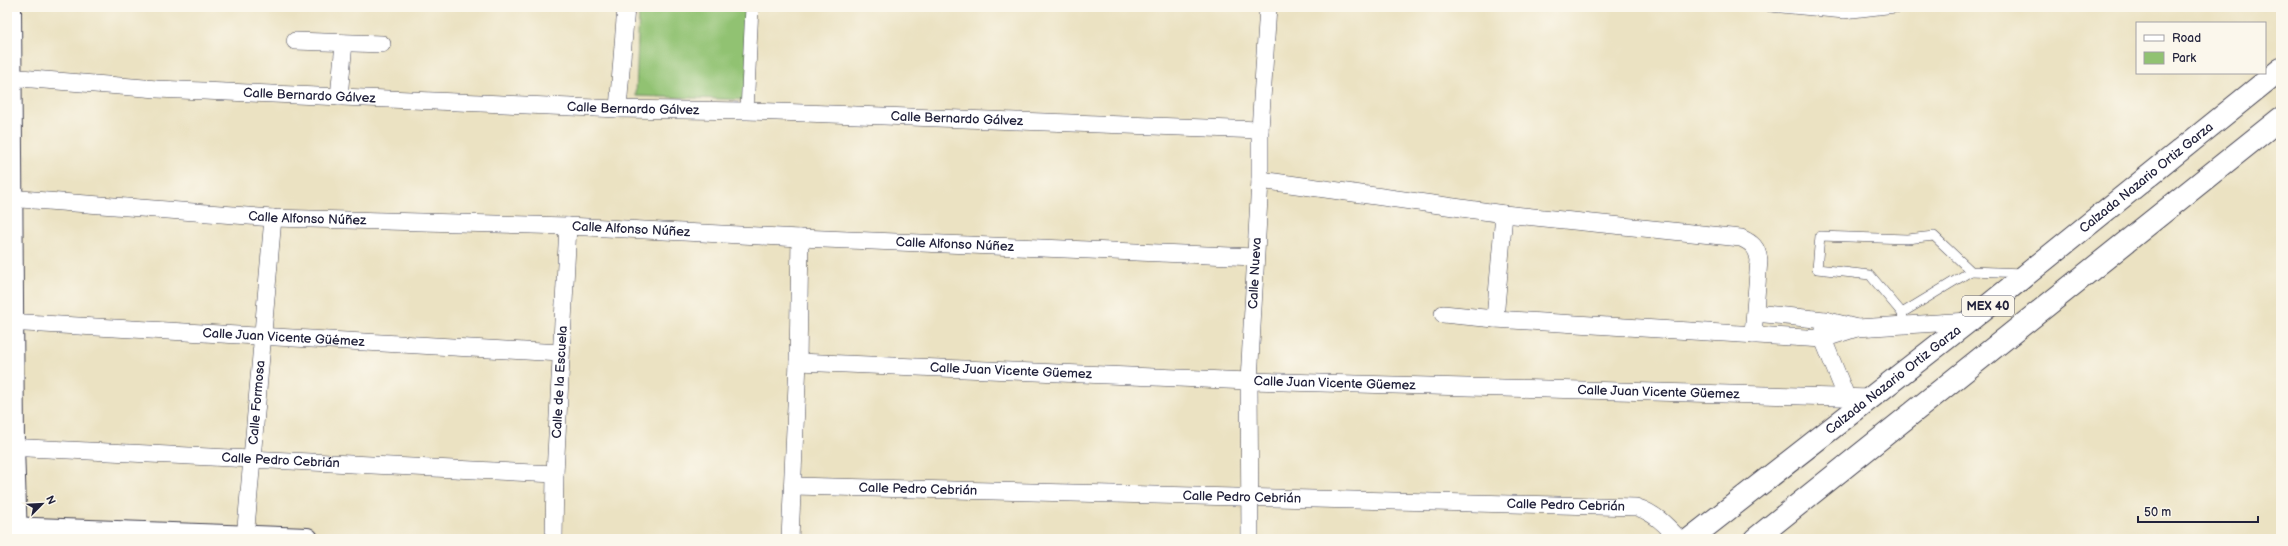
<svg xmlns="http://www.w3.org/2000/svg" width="2288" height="546" font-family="'Balsamiq Sans',sans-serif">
  <rect width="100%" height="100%" fill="#fbf7ec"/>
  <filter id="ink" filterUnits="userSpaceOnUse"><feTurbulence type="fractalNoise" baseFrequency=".025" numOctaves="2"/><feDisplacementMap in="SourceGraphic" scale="8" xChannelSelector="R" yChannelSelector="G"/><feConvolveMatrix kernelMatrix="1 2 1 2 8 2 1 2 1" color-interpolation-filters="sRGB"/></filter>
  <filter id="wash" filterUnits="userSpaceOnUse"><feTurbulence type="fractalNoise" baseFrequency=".012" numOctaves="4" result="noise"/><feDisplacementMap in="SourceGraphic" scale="16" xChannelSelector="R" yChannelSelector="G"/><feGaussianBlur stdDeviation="0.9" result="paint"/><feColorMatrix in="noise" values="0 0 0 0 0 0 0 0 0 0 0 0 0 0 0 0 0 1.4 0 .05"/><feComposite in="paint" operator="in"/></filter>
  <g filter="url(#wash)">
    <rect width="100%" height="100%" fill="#ebe2c2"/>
    <!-- green -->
    <polygon fill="#91c272" stroke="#5a7256" points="639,7 750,7 747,100 636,96"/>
  </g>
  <g filter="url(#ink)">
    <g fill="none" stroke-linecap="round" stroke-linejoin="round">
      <defs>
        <g id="service">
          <polyline points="1770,7 1844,14 1904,7"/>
          <polyline points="1902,313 1971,271"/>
          <polyline points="1904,325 1902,313 1870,275 1817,269 1820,236 1907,239 1934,236 1971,271 2023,273"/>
        </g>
        <polyline id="pedestrian" points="747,111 752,7"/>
        <g id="minor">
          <polyline points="295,41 382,44"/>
          <path id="s1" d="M7,77L157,89L618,109L747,111L1260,130"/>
          <polyline points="339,97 344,43"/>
          <polyline points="618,109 626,7"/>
          <path d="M1260,180L1504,214L1741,238C1752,243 1757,247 1759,260L1753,335"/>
          <path id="s2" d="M7,198L273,218L568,226L800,238L1255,257"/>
          <polyline points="1755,313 1825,320 1857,328"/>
          <polyline points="1443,314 1495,319 1823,339 1857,328 1969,321"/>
          <polyline points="1495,319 1504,214"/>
          <path id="s3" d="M7,322L561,353"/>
          <polyline points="1824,329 1823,339 1846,396"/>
          <path id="s4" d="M798,362L1249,381L1872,398"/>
          <path id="s5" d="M7,447L555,474"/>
          <path id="s6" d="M793,486L1636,507C1655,513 1666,525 1679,539"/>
          <path id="s7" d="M245,539L273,218"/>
          <path id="s8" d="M554,539L555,474L568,226"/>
          <polyline points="790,539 798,362 800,238"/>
          <path id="s9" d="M1250,539L1249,381L1260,180V130L1268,7"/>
        </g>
        <g id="tertiary">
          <polyline points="10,7 13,447 16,539"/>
          <polyline points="7,528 307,539"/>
        </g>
        <g id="primary">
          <path id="s10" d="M1690,539L1969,321L2281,69"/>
          <polyline points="1755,539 2281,118"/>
        </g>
      </defs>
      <!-- service casing -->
      <use href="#service" stroke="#403f4f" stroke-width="10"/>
      <!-- pedestrian casing -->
      <use href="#pedestrian" stroke="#403f4f" stroke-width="14"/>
      <!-- minor casing -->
      <use href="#minor" stroke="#403f4f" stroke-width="18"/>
      <!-- tertiary casing -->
      <use href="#tertiary" stroke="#403f4f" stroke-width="24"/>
      <!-- primary casing -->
      <use href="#primary" stroke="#403f4f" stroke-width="24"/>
      <!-- service -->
      <use href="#service" stroke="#fff" stroke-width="9"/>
      <!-- pedestrian -->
      <use href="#pedestrian" stroke="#fff" stroke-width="13"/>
      <!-- minor -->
      <use href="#minor" stroke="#fff" stroke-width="17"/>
      <!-- tertiary -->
      <use href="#tertiary" stroke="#fff" stroke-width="22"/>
      <!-- primary -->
      <use href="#primary" stroke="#fff" stroke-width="22"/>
    </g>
  </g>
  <g text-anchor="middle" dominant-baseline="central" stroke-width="3" stroke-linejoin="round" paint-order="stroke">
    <!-- shield labels -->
    <rect fill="#fbf7ec" stroke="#636270" stroke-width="1" x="1962" y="296" width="52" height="20" rx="3"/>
    <g font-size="12" font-weight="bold" fill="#22223b">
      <text x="1988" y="306">MEX 40</text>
    </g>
    <!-- street labels -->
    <g font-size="13" fill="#22223b" stroke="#fbf7ec">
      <text stroke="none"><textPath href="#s1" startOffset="303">Calle Bernardo Gálvez</textPath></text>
      <text stroke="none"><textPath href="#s1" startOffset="627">Calle Bernardo Gálvez</textPath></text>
      <text stroke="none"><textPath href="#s1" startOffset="951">Calle Bernardo Gálvez</textPath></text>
      <text stroke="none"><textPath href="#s10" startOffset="582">Calzada Nazario Ortiz Garza</textPath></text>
      <text stroke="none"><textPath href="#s2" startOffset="301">Calle Alfonso Núñez</textPath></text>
      <text stroke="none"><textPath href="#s2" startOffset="625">Calle Alfonso Núñez</textPath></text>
      <text stroke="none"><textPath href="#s2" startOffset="949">Calle Alfonso Núñez</textPath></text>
      <text stroke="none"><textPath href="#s9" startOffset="266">Calle Nueva</textPath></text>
      <text stroke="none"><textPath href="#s3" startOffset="277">Calle Juan Vicente Güémez</textPath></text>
      <text stroke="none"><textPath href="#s4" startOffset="213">Calle Juan Vicente Güemez</textPath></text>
      <text stroke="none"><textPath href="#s10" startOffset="258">Calzada Nazario Ortiz Garza</textPath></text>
      <text stroke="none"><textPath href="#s8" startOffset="157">Calle de la Escuela</textPath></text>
      <text stroke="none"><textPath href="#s4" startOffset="537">Calle Juan Vicente Güemez</textPath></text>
      <text stroke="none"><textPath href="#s4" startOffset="861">Calle Juan Vicente Güemez</textPath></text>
      <text stroke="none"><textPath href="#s7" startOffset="137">Calle Formosa</textPath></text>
      <text stroke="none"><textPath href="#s5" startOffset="274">Calle Pedro Cebrián</textPath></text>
      <text stroke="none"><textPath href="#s6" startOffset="125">Calle Pedro Cebrián</textPath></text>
      <text stroke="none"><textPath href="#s6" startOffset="449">Calle Pedro Cebrián</textPath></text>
      <text stroke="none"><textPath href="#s6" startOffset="773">Calle Pedro Cebrián</textPath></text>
    </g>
  </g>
  <!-- margin -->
  <rect width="2288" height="546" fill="none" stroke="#fbf7ec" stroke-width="24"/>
  <!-- legend -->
  <rect x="2136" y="22" width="130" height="52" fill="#fbf7ec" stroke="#a4a2a5"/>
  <rect x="2144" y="35" width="20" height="6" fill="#ffffff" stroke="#a4a2a5"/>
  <text x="2172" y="42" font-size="12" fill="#22223b">Road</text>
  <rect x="2144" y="52" width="20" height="12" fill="#91c272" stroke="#a4a2a5"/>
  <text x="2172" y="62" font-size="12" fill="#22223b">Park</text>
  <!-- north arrow -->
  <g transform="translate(42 504) rotate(66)" stroke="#fbf7ec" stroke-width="3" paint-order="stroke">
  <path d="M0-3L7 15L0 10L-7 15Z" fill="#22223b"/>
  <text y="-6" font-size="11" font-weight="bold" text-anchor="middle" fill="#22223b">N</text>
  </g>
  <!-- scale -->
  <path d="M2138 516v6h120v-6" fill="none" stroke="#22223b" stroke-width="2"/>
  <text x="2144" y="516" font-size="12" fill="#22223b" stroke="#fbf7ec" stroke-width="3" paint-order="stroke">50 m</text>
</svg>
